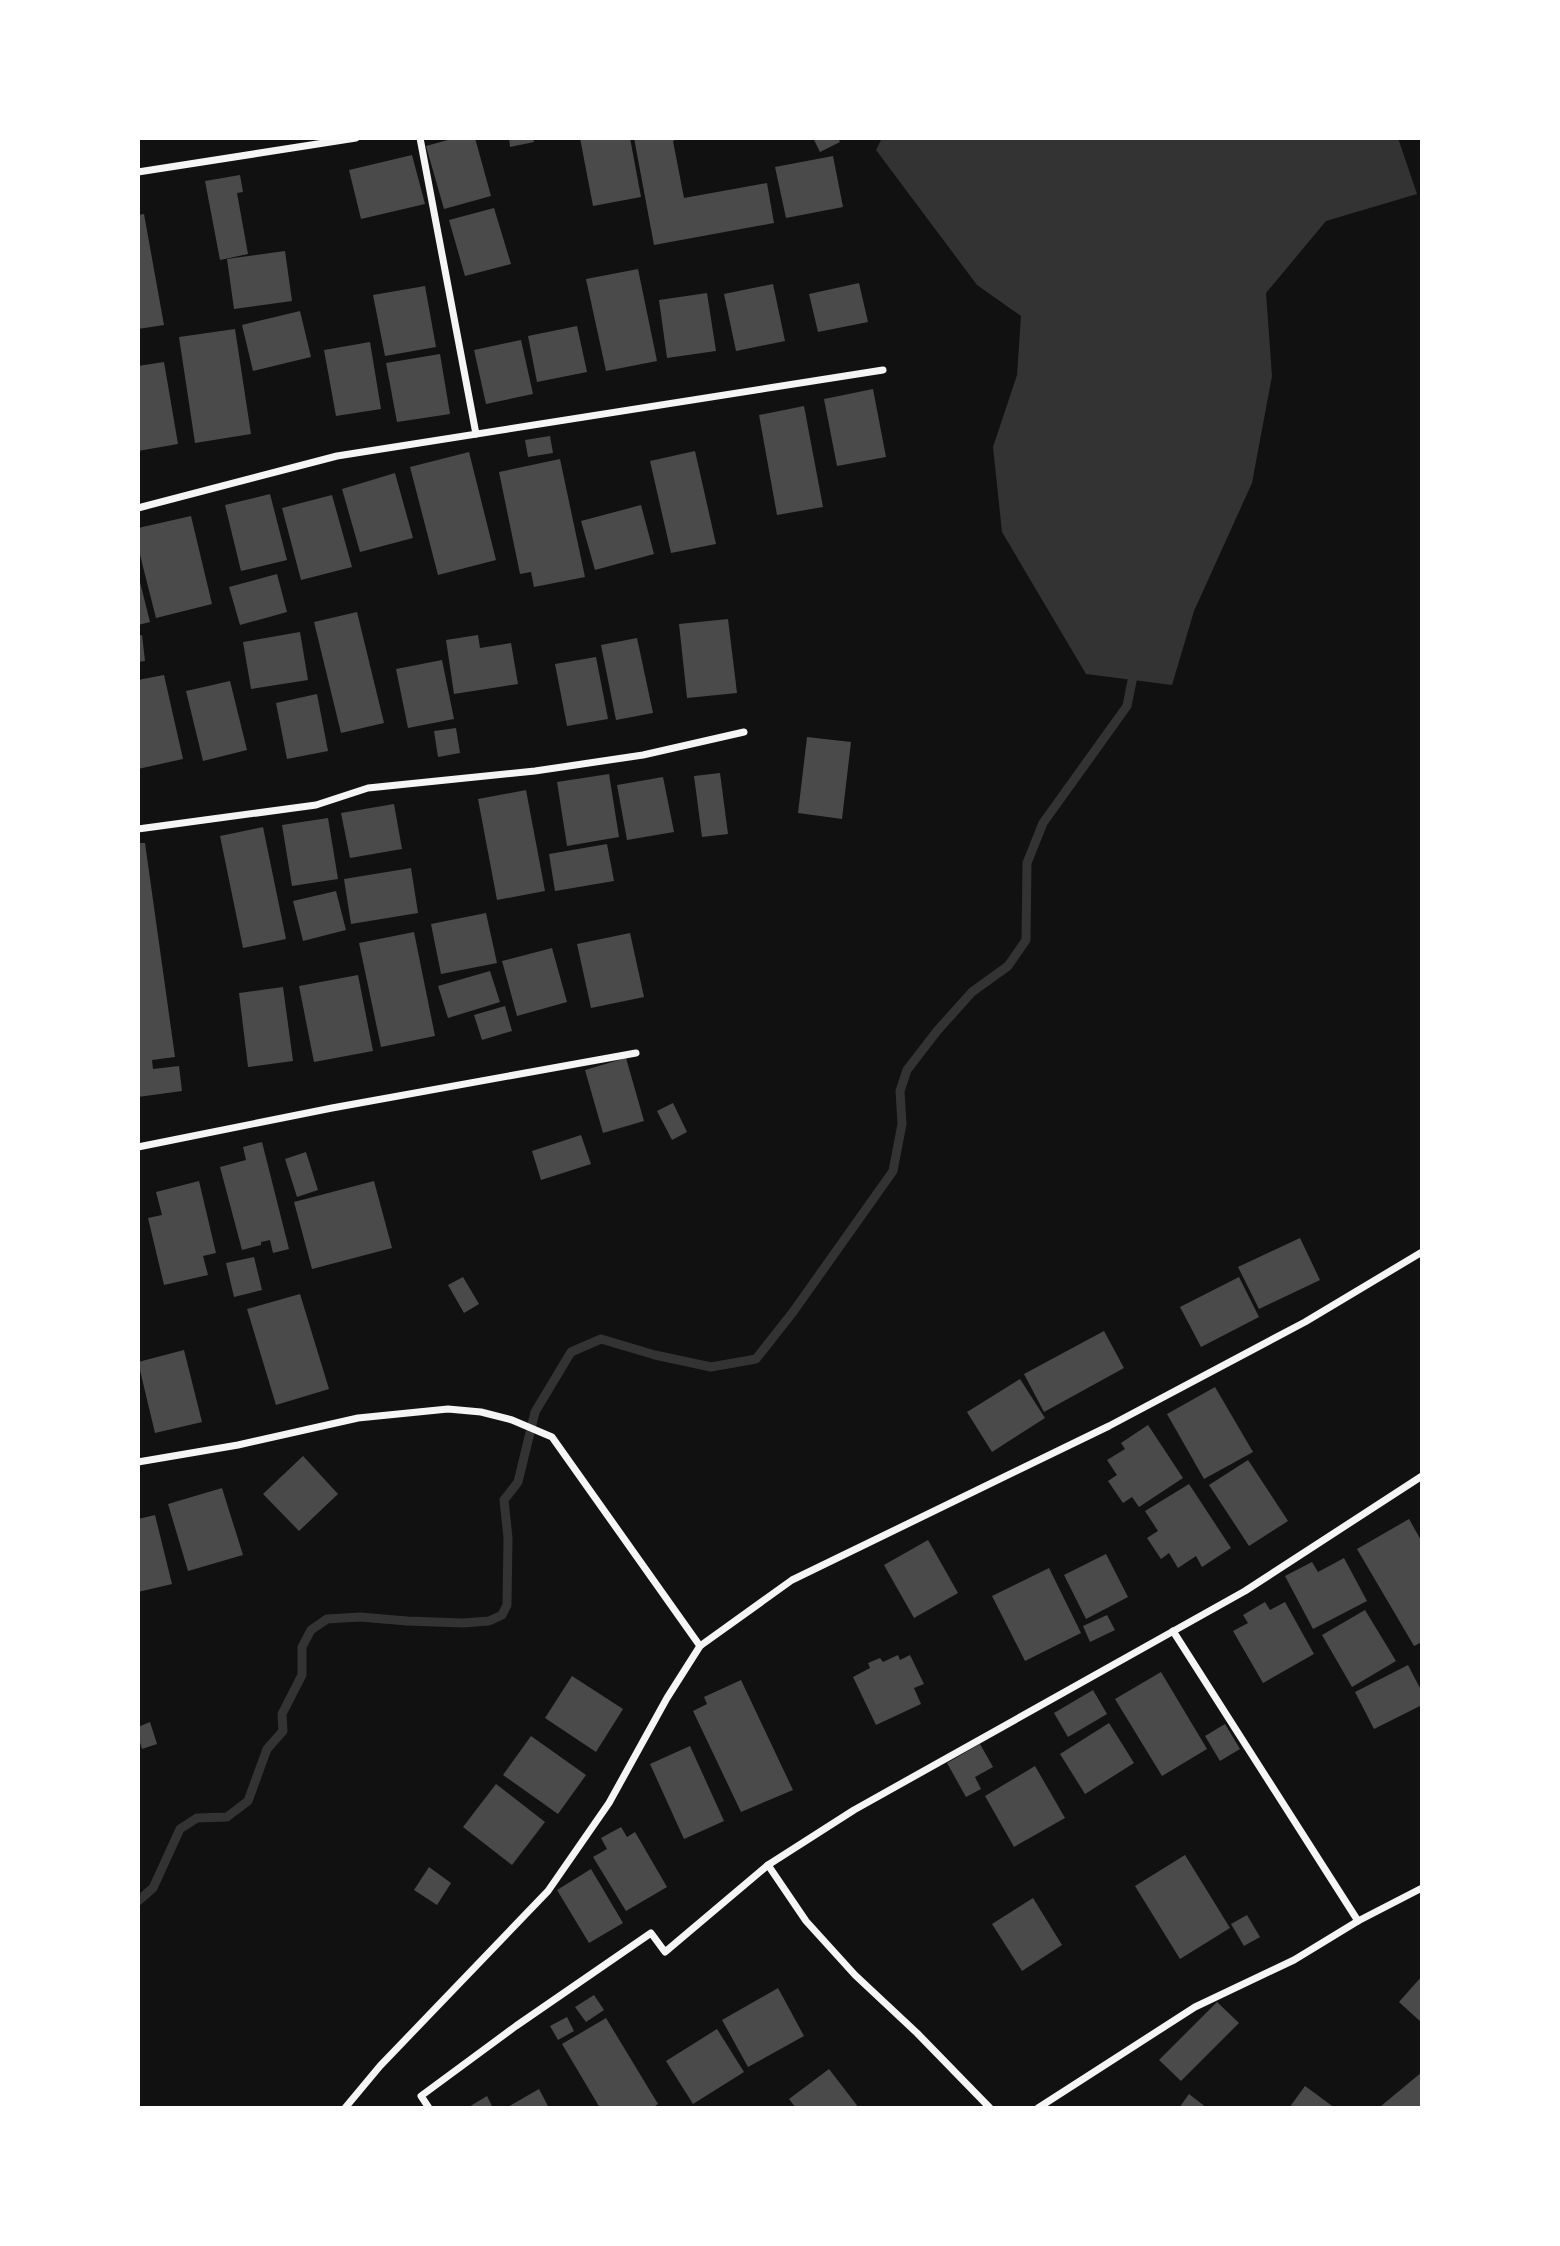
<svg xmlns="http://www.w3.org/2000/svg" width="1560" height="2246" font-family="'PT Serif',serif">
  <rect width="100%" height="100%" fill="#111"/>
  <!-- water -->
  <polygon fill="#333" points="882,138 1398,138 1417,194 1326,221 1266,293 1272,376 1252,483 1194,611 1172,685 1086,674 1002,532 993,447 1017,375 1021,316 977,285 876,150"/>
  <g fill="none" stroke-linecap="round" stroke-linejoin="round">
    <!-- stream -->
    <polyline stroke="#333" stroke-width="9" points="138,1901 153,1888 180,1829 197,1818 227,1817 248,1801 267,1749 283,1731 282,1714 302,1675 302,1647 311,1630 327,1619 360,1617 407,1621 463,1623 489,1621 502,1615 507,1605 508,1538 504,1500 518,1482 535,1412 571,1352 601,1339 655,1355 711,1367 756,1359 793,1312 893,1171 902,1124 900,1091 907,1070 937,1031 972,992 1008,966 1026,940 1027,863 1043,823 1127,706 1134,671"/>
  </g>
  <!-- building -->
  <g fill="#4a4a4a">
    <polygon points="455,138 475,138 491,196 444,209 426,146"/>
    <polygon points="509,138 533,138 534,142 510,147"/>
    <polygon points="580,138 630,138 641,197 593,206"/>
    <polygon points="634,138 680,138 673,141 684,198 767,183 774,223 654,245"/>
    <polygon points="813,138 838,138 840,142 820,152"/>
    <polygon points="412,155 425,204 361,219 349,170"/>
    <polygon points="833,156 843,207 786,218 775,167"/>
    <polygon points="240,175 243,192 237,193 248,254 220,260 205,181"/>
    <polygon points="494,208 511,264 465,276 449,220"/>
    <polygon points="144,214 164,325 138,329 138,215"/>
    <polygon points="285,251 292,301 234,309 227,259"/>
    <polygon points="638,269 657,361 606,371 586,279"/>
    <polygon points="859,283 868,322 818,332 809,294"/>
    <polygon points="773,284 785,341 736,351 724,294"/>
    <polygon points="425,286 436,347 385,356 373,295"/>
    <polygon points="707,293 716,351 667,358 659,300"/>
    <polygon points="300,311 311,357 253,371 242,325"/>
    <polygon points="577,326 587,372 537,382 528,336"/>
    <polygon points="235,329 251,434 195,443 179,337"/>
    <polygon points="521,340 533,394 486,404 474,350"/>
    <polygon points="370,342 381,409 336,416 324,350"/>
    <polygon points="440,354 450,414 397,422 386,363"/>
    <polygon points="164,362 178,444 138,451 138,366"/>
    <polygon points="873,389 886,457 837,466 824,399"/>
    <polygon points="804,406 823,507 777,515 759,415"/>
    <polygon points="550,436 553,453 528,457 525,440"/>
    <polygon points="695,451 716,544 671,553 650,461"/>
    <polygon points="469,452 496,560 438,575 410,467"/>
    <polygon points="560,459 585,577 534,587 531,572 520,574 499,472"/>
    <polygon points="395,473 413,538 360,552 342,489"/>
    <polygon points="270,494 287,560 241,571 225,505"/>
    <polygon points="332,495 352,567 301,580 282,508"/>
    <polygon points="641,505 654,554 595,570 581,521"/>
    <polygon points="191,516 212,604 156,618 138,547 138,528"/>
    <polygon points="138,574 150,622 138,625"/>
    <polygon points="277,574 287,612 240,625 229,587"/>
    <polygon points="357,612 384,723 341,733 314,622"/>
    <polygon points="728,619 737,693 687,698 679,624"/>
    <polygon points="300,632 308,680 251,689 243,642"/>
    <polygon points="142,635 145,661 138,662 138,636"/>
    <polygon points="478,635 480,648 511,643 518,684 454,694 446,640"/>
    <polygon points="637,638 653,713 616,720 601,645"/>
    <polygon points="596,657 608,719 567,726 555,664"/>
    <polygon points="442,660 454,719 408,728 396,669"/>
    <polygon points="164,675 183,759 138,769 138,680"/>
    <polygon points="230,681 247,750 203,761 186,691"/>
    <polygon points="317,694 328,751 287,759 276,703"/>
    <polygon points="456,728 460,753 438,757 434,731"/>
    <polygon points="807,737 851,742 842,819 798,813"/>
    <polygon points="720,773 728,834 702,837 694,776"/>
    <polygon points="609,774 619,837 567,846 557,782"/>
    <polygon points="663,777 674,832 627,840 617,785"/>
    <polygon points="526,790 545,891 497,900 478,799"/>
    <polygon points="394,804 402,849 350,858 341,813"/>
    <polygon points="328,818 338,879 292,886 282,825"/>
    <polygon points="263,827 286,939 243,948 220,836"/>
    <polygon points="138,843 145,843 175,1057 152,1060 153,1069 179,1066 182,1091 138,1097"/>
    <polygon points="607,844 614,881 555,891 549,854"/>
    <polygon points="411,868 418,913 351,924 344,879"/>
    <polygon points="336,891 346,930 303,941 293,901"/>
    <polygon points="486,913 497,963 441,974 431,924"/>
    <polygon points="414,932 435,1036 381,1047 359,943"/>
    <polygon points="630,933 644,997 591,1008 577,944"/>
    <polygon points="552,948 567,1002 517,1016 502,961"/>
    <polygon points="490,971 500,1002 448,1018 438,986"/>
    <polygon points="358,975 373,1051 314,1062 299,986"/>
    <polygon points="283,987 293,1061 248,1067 239,993"/>
    <polygon points="505,1006 512,1031 482,1040 474,1015"/>
    <polygon points="626,1058 644,1121 603,1133 585,1070"/>
    <polygon points="673,1103 687,1132 672,1140 657,1111"/>
    <polygon points="581,1135 591,1164 541,1180 532,1151"/>
    <polygon points="262,1142 289,1249 273,1253 270,1240 261,1242 261,1245 242,1250 220,1167 246,1160 243,1147"/>
    <polygon points="306,1152 318,1190 297,1197 285,1159"/>
    <polygon points="199,1181 216,1253 203,1256 208,1275 164,1285 148,1218 162,1215 156,1192"/>
    <polygon points="374,1181 392,1248 312,1269 294,1202"/>
    <polygon points="1300,1238 1320,1280 1259,1309 1238,1267"/>
    <polygon points="254,1257 262,1290 234,1297 226,1263"/>
    <polygon points="463,1277 479,1304 464,1313 448,1285"/>
    <polygon points="1239,1277 1259,1317 1201,1347 1180,1307"/>
    <polygon points="300,1294 329,1389 276,1405 247,1309"/>
    <polygon points="1104,1331 1124,1368 1044,1412 1024,1374"/>
    <polygon points="184,1350 202,1422 155,1433 138,1362"/>
    <polygon points="1020,1379 1045,1418 992,1452 967,1412"/>
    <polygon points="1215,1387 1253,1452 1204,1479 1167,1414"/>
    <polygon points="1148,1425 1183,1478 1139,1507 1132,1497 1123,1503 1108,1481 1117,1475 1107,1460 1125,1449 1121,1443"/>
    <polygon points="303,1456 338,1494 299,1531 263,1494"/>
    <polygon points="1248,1460 1288,1521 1249,1546 1209,1485"/>
    <polygon points="1189,1484 1231,1548 1202,1567 1196,1556 1178,1568 1169,1553 1161,1559 1147,1538 1158,1531 1145,1511"/>
    <polygon points="222,1488 243,1555 188,1571 168,1504"/>
    <polygon points="155,1515 172,1584 138,1592 138,1519"/>
    <polygon points="1409,1519 1422,1542 1422,1642 1414,1646 1357,1549"/>
    <polygon points="928,1540 958,1593 914,1618 884,1565"/>
    <polygon points="1106,1554 1128,1597 1086,1619 1064,1575"/>
    <polygon points="1344,1558 1367,1601 1313,1629 1285,1576 1312,1562 1318,1572"/>
    <polygon points="1049,1568 1081,1633 1025,1661 992,1596"/>
    <polygon points="1265,1602 1270,1610 1285,1602 1314,1654 1263,1683 1233,1631 1248,1623 1243,1615"/>
    <polygon points="1365,1610 1396,1661 1352,1687 1322,1635"/>
    <polygon points="1107,1615 1115,1630 1090,1642 1083,1626"/>
    <polygon points="898,1655 900,1660 910,1655 924,1684 914,1688 921,1704 876,1725 853,1677 870,1668 868,1663 880,1658 883,1662"/>
    <polygon points="1408,1665 1422,1692 1422,1705 1374,1729 1355,1692"/>
    <polygon points="1161,1672 1207,1749 1162,1776 1115,1699"/>
    <polygon points="572,1676 623,1709 596,1752 545,1718"/>
    <polygon points="741,1680 793,1790 741,1812 693,1711 707,1704 704,1697"/>
    <polygon points="1093,1690 1107,1714 1068,1737 1054,1713"/>
    <polygon points="150,1722 157,1744 142,1749 138,1736 138,1727"/>
    <polygon points="1109,1723 1134,1763 1085,1794 1060,1754"/>
    <polygon points="1225,1724 1240,1749 1220,1761 1205,1736"/>
    <polygon points="531,1736 586,1775 558,1814 503,1775"/>
    <polygon points="980,1744 993,1767 975,1777 981,1789 966,1797 947,1763"/>
    <polygon points="690,1746 724,1821 684,1839 650,1764"/>
    <polygon points="1035,1766 1065,1818 1014,1847 985,1796"/>
    <polygon points="496,1784 545,1822 512,1865 463,1827"/>
    <polygon points="621,1827 627,1837 635,1832 667,1887 626,1911 593,1857 607,1849 601,1838"/>
    <polygon points="1185,1855 1230,1928 1180,1959 1135,1886"/>
    <polygon points="429,1867 451,1883 437,1905 414,1890"/>
    <polygon points="591,1869 623,1923 589,1943 557,1890"/>
    <polygon points="1033,1898 1062,1945 1022,1971 992,1924"/>
    <polygon points="1247,1915 1260,1937 1244,1946 1231,1924"/>
    <polygon points="1422,1976 1422,2023 1399,2002"/>
    <polygon points="778,1988 804,2036 748,2067 722,2020"/>
    <polygon points="594,1995 604,2010 586,2022 575,2007"/>
    <polygon points="1217,2002 1239,2023 1181,2081 1159,2060"/>
    <polygon points="567,2017 574,2031 558,2040 550,2026"/>
    <polygon points="606,2018 658,2104 652,2108 600,2108 562,2044"/>
    <polygon points="717,2029 744,2072 693,2104 666,2061"/>
    <polygon points="829,2069 859,2108 796,2108 789,2099"/>
    <polygon points="1422,2072 1422,2108 1382,2108 1381,2106"/>
    <polygon points="1305,2086 1335,2108 1289,2108"/>
    <polygon points="539,2089 549,2108 506,2108"/>
    <polygon points="1189,2094 1207,2108 1179,2108"/>
    <polygon points="487,2096 493,2108 467,2108"/>
  </g>
  <g fill="none" stroke-linecap="round" stroke-linejoin="round">
    <!-- minor -->
    <g stroke="#f5f5f5" stroke-width="7">
      <polyline points="420,138 476,434"/>
      <polyline points="138,172 356,138"/>
      <polyline points="138,508 337,456 883,370"/>
      <polyline points="138,829 316,805 368,788 535,771 643,755 744,732"/>
      <polyline points="138,1147 332,1108 636,1053"/>
      <polyline points="138,1462 238,1445 358,1418 448,1409 481,1412 512,1420 552,1437 700,1646"/>
      <polyline points="1173,1631 1358,1921"/>
      <polyline points="768,1865 806,1921 855,1975 917,2033 990,2108"/>
      <polyline points="345,2108 380,2066 548,1891 609,1803 667,1698 700,1646 792,1580 1109,1426 1305,1322 1422,1252"/>
      <polyline points="429,2108 421,2096 516,2026 651,1933 665,1952 768,1865 854,1810 1245,1591 1422,1476"/>
      <polyline points="1038,2108 1195,2007 1294,1960 1358,1921 1422,1888"/>
    </g>
  </g>
  <!-- border -->
  <rect width="1560" height="2246" fill="none" stroke="#ffffff" stroke-width="280"/>
</svg>
